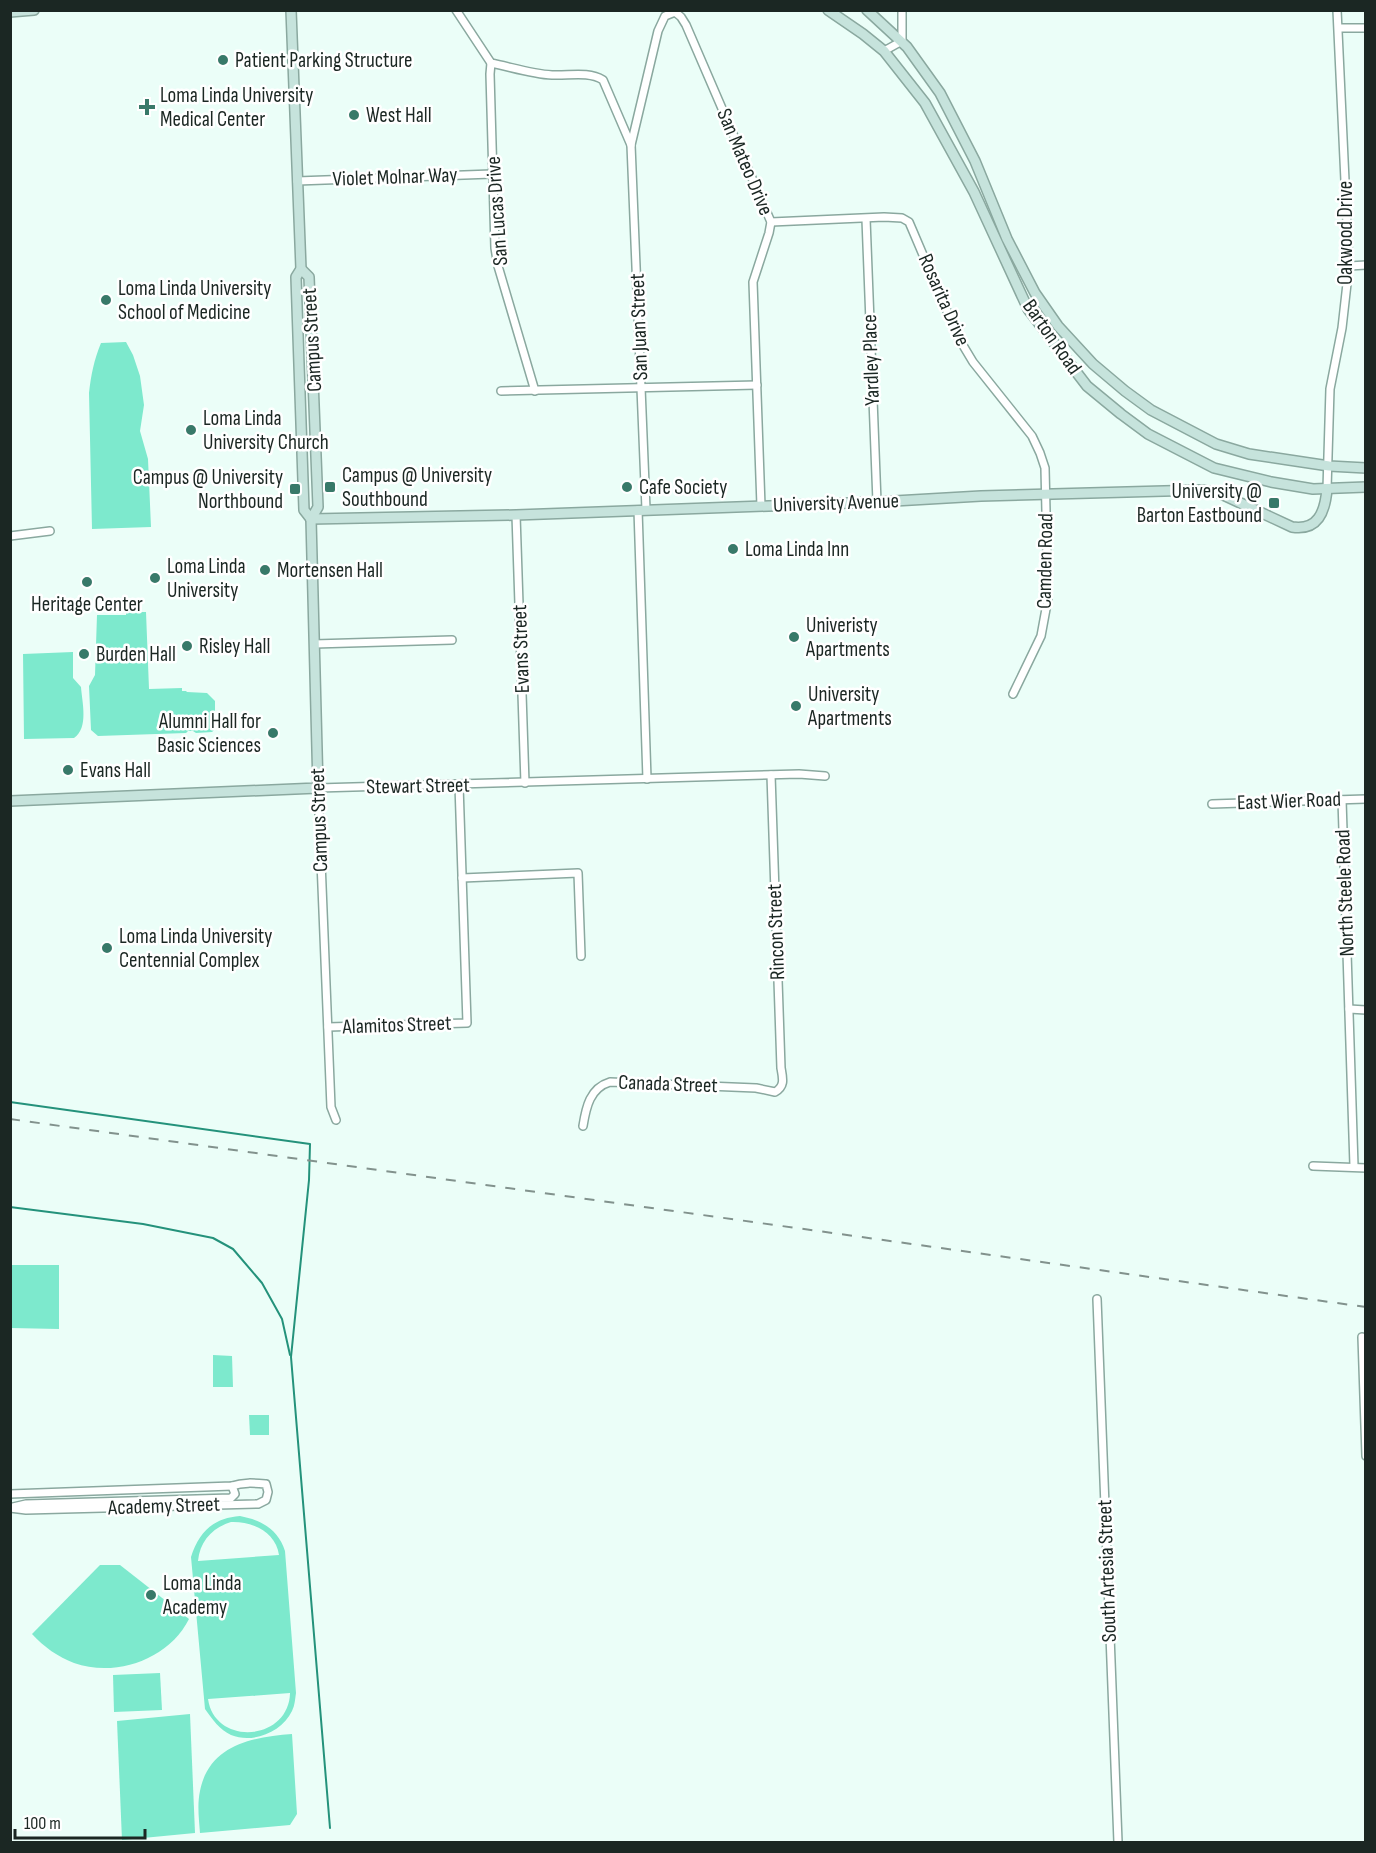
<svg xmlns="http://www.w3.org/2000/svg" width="1376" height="1853" font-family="'Sofia Sans Condensed',sans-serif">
  <rect width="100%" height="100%" fill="#ebfef8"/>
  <!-- green -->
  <g fill="#7de9cd" fill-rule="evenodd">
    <path d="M126,342L133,355L140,376L144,405L140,431L148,459L151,527L92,529L89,393C91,375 94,360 101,343Z"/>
    <polygon points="126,612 146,612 149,689 182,688 182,691 186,691 187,692 207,693 215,701 215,729 212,732 196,733 193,731 188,731 186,733 98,736 91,730 89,686 95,675 97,615 126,615"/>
    <path d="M73,652V678L81,687C82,702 89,728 74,738L24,739L23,654Z"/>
    <polygon points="11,1265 59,1265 59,1329 11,1328"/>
    <polygon points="213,1355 232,1356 233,1387 213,1387"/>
    <polygon points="249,1415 269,1415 269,1435 250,1435"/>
    <path d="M240,1516C261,1520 278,1529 285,1551L296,1693C295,1699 295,1705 292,1711C282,1732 253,1744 231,1735C220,1730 212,1719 205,1709L191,1557C199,1532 213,1518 240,1516ZM231,1522C252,1521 276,1532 279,1555L198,1561C200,1541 212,1528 231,1522ZM290,1693C289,1741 215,1747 208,1699Z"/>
    <path d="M100,1565H120L189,1619C169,1659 116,1678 74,1663C58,1657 44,1647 32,1634Z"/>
    <polygon points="160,1673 162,1710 114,1712 113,1675"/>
    <polygon points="190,1714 195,1833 122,1840 117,1721"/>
    <path d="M292,1734L297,1814L290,1825L200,1833C199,1819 197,1805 200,1791C209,1745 252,1737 292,1734Z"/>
  </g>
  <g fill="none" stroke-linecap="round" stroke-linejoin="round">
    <!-- stream -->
    <g stroke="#24927b" stroke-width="2">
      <polyline points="10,1102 310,1144 309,1180 291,1357 330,1828"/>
      <polyline points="10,1207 143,1224 213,1238 233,1249 262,1283 282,1319 290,1355"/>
    </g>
    <defs>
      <g id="street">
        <path d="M456,10L491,63C511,67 532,74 552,75C569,76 588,71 603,80L631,145"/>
        <polyline points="1339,28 1366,28"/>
        <polyline points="884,51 902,41 902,10"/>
        <polyline points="491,63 490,74 495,248 498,266 535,391"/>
        <polyline points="297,181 492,174"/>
        <polyline points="866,219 877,502"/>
        <polyline points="771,222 884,217 902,218 909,222 958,337 973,362 1032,436 1040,453 1045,468 1048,598 1041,636 1013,694"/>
        <polyline points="1349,266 1366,265"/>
        <polyline points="501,391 757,385"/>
        <polyline points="1327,489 1330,389 1342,328 1349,266 1337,10"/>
        <polyline points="646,509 631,145 658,31 665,16 675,12 681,17 686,25 771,222 769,233 753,282 761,506"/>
        <polyline points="638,510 647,779"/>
        <polyline points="516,515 525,783"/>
        <polyline points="10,536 50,531"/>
        <polyline points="314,644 452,640"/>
        <polyline points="1342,800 1354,1166"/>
        <polyline points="1212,804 1366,799"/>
        <polyline points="462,878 578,873 581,956"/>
        <polyline points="1349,1009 1366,1010"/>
        <polyline points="328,1027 467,1023 459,785"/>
        <polyline points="336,1120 331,1107 318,788 799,774 825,776"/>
        <path d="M583,1126C586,1107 590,1088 610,1082L756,1088L775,1092C785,1086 783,1079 781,1068L771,775"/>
        <polyline points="1313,1166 1366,1168"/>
        <polyline points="1097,1299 1118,1842"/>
        <polyline points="1362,1337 1366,1456"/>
        <path d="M10,1494L232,1486C243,1482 254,1483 266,1484L268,1492L266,1500L258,1504L26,1510L10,1508"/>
        <polyline points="13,1507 26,1504 231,1498 235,1494 232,1486"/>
      </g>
      <g id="secondary">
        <polyline points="291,10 301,269 296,277 304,510 311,519"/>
        <polyline points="828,10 863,34 884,51 925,103 974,192 1028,309 1087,386 1121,414 1148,434 1214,468 1271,482 1313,489 1366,487"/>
        <polyline points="867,10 907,47 940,93 975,161 1007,239 1035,293 1058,326 1093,364 1125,391 1151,410 1216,444 1249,454 1329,466 1366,468"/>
        <polyline points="10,12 34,10"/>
        <path d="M311,519L516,515L877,502L981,496L1201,490L1219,493L1292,527C1318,531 1325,512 1327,489"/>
        <polyline points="10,801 318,788 311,519 318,507 309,277 301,269"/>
      </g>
    </defs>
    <!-- street casing -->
    <use href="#street" stroke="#8aa89f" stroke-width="10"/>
    <!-- secondary casing -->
    <use href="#secondary" stroke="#8aa89f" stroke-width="12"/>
    <!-- street -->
    <use href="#street" stroke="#fff" stroke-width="7"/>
    <!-- secondary -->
    <use href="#secondary" stroke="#c6e3dc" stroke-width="9"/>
    <!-- rail -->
    <polyline stroke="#82928d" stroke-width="2" stroke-dasharray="10 10" stroke-linecap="butt" points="10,1119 1366,1307"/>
  </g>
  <!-- markers -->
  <g fill="#387969" stroke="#fff" stroke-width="2">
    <circle cx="223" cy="60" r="6"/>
    <path d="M144 98h6v6h6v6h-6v6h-6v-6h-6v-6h6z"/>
    <circle cx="354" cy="115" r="6"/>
    <circle cx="106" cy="300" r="6"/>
    <circle cx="191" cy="430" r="6"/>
    <rect x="324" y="481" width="12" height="12" rx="3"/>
    <circle cx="627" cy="487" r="6"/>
    <rect x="289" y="483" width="12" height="12" rx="3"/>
    <rect x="1268" y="497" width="12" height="12" rx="3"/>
    <circle cx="733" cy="549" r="6"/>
    <circle cx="265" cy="570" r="6"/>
    <circle cx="155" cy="578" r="6"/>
    <circle cx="87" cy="582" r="6"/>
    <circle cx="794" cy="637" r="6"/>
    <circle cx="187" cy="646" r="6"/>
    <circle cx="84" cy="654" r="6"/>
    <circle cx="796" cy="706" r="6"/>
    <circle cx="273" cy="733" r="6"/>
    <circle cx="68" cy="770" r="6"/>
    <circle cx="107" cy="948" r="6"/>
    <circle cx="151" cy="1595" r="6"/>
  </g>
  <g text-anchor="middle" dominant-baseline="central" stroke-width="5" stroke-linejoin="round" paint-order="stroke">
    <!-- poi labels -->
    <g font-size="21" fill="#1b2723" stroke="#fff" text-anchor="start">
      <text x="235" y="60">Patient Parking Structure</text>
      <text x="160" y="95">Loma Linda University<tspan x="160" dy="24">Medical Center</tspan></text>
      <text x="366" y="115">West Hall</text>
      <text x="118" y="288">Loma Linda University<tspan x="118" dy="24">School of Medicine</tspan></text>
      <text x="203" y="418">Loma Linda<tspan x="203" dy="24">University Church</tspan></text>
      <text x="342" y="475">Campus @ University<tspan x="342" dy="24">Southbound</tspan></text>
      <text x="283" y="477" text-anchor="end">Campus @ University<tspan x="283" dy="24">Northbound</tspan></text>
      <text x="639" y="487">Cafe Society</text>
      <text x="1262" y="491" text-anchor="end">University @<tspan x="1262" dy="24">Barton Eastbound</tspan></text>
      <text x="745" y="549">Loma Linda Inn</text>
      <text x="167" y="566">Loma Linda<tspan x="167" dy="24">University</tspan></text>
      <text x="277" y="570">Mortensen Hall</text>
      <text x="87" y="604" text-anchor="middle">Heritage Center</text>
      <text x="806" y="625">Univeristy<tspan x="806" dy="24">Apartments</tspan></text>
      <text x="199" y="646">Risley Hall</text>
      <text x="96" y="654">Burden Hall</text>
      <text x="808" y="694">University<tspan x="808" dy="24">Apartments</tspan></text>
      <text x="261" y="721" text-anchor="end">Alumni Hall for<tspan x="261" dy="24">Basic Sciences</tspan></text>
      <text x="80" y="770">Evans Hall</text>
      <text x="119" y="936">Loma Linda University<tspan x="119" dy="24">Centennial Complex</tspan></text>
      <text x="163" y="1583">Loma Linda<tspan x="163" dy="24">Academy</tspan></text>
    </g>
    <!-- street labels -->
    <g font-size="21" fill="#1b2723" stroke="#fff">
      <text transform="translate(745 162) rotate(67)">San Mateo Drive</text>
      <text transform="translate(395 177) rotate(-2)">Violet Molnar Way</text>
      <text transform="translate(497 211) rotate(-94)">San Lucas Drive</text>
      <text transform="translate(1345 233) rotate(-90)">Oakwood Drive</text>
      <text transform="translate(944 300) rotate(66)">Rosarita Drive</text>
      <text transform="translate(639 327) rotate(-92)">San Juan Street</text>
      <text transform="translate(1052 337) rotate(55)">Barton Road</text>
      <text transform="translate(312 340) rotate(-93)">Campus Street</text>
      <text transform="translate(871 360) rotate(-92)">Yardley Place</text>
      <text transform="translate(836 503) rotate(-2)">University Avenue</text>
      <text transform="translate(1045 561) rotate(-89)">Camden Road</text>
      <text transform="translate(521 649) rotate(-92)">Evans Street</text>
      <text transform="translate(418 786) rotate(-1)">Stewart Street</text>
      <text transform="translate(1289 801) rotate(-2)">East Wier Road</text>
      <text transform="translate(319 820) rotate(-92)">Campus Street</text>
      <text transform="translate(1345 893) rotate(-92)">North Steele Road</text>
      <text transform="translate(776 932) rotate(-92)">Rincon Street</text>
      <text transform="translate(397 1025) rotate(-2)">Alamitos Street</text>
      <text transform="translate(668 1084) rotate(2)">Canada Street</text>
      <text transform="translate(164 1506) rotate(-2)">Academy Street</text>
      <text transform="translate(1107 1571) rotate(-92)">South Artesia Street</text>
    </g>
  </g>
  <!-- border -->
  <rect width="1376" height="1853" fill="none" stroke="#1b2723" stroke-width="24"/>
  <!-- scale -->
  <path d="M15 1829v9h130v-9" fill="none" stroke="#1b2723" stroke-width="3"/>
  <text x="24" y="1829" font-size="18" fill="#1b2723" stroke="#ffffff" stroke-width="4.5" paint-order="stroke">100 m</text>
</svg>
